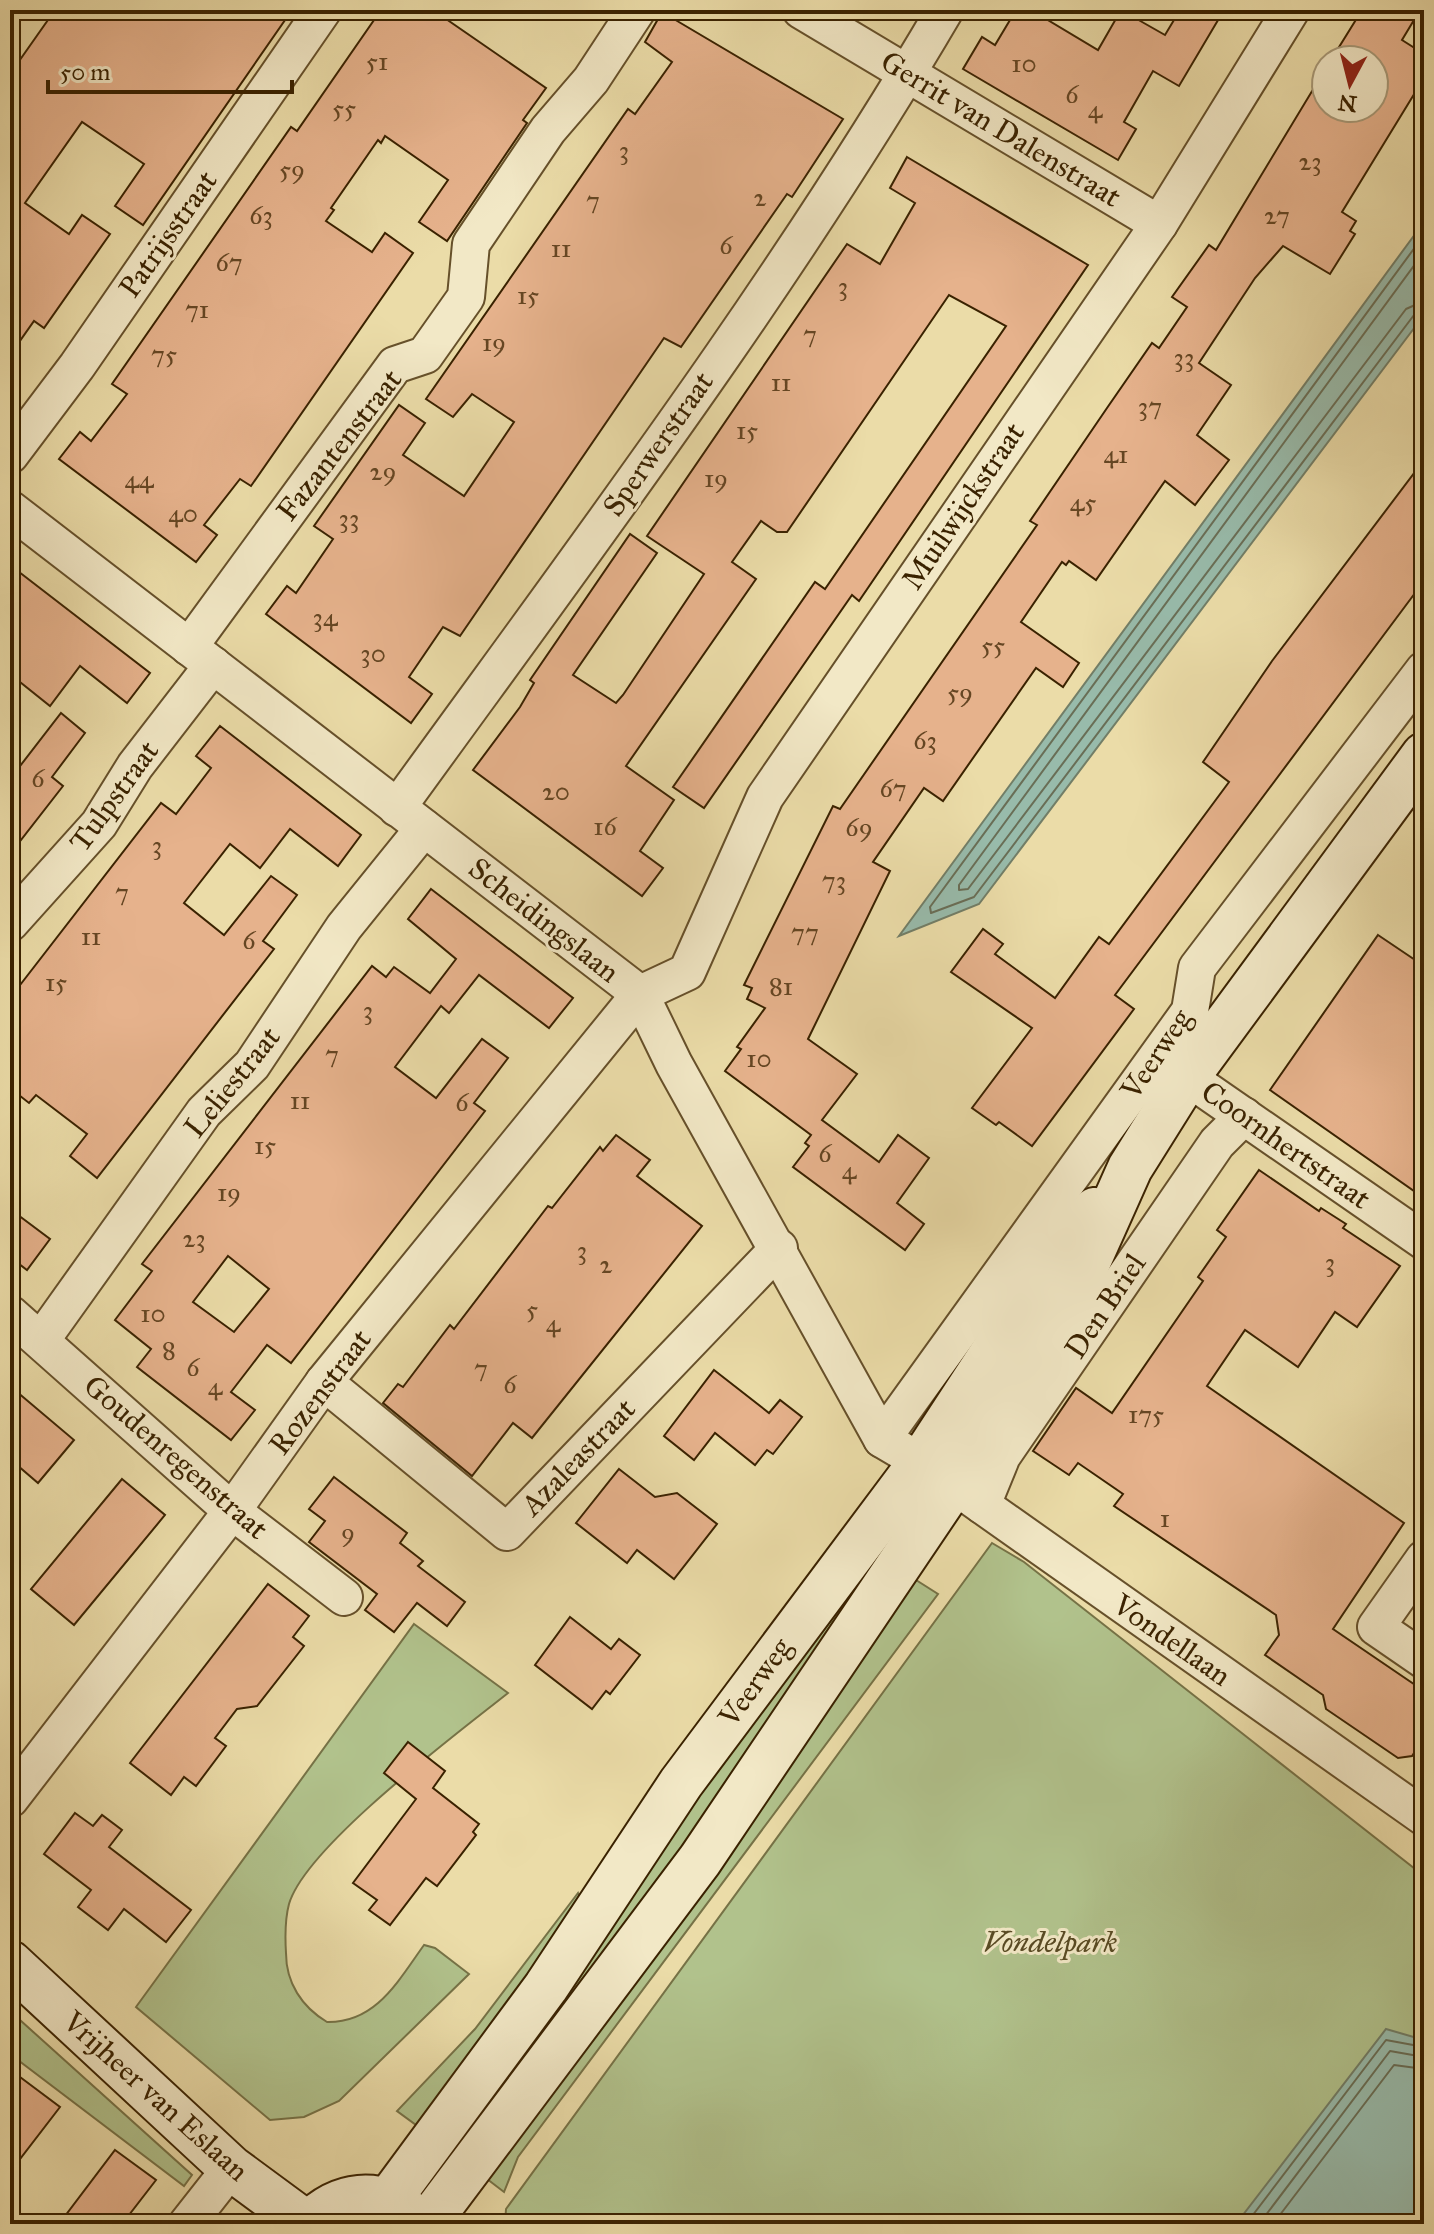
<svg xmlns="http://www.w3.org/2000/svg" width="1434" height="2234" font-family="'IM FELL Great Primer',serif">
  <rect width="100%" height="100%" fill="#ebdca8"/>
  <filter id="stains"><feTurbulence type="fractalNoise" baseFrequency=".0025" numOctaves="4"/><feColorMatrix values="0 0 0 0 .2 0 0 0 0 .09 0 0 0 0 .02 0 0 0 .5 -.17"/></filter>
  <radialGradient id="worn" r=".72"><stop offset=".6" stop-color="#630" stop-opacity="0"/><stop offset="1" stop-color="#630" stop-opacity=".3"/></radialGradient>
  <!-- green -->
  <g fill="#b1c28c" stroke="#767246" stroke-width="2">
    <polygon points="992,1543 1024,1562 1424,1876 1424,2224 505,2224 506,2209"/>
    <polygon points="866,1546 891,1562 463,2160 440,2144"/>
    <polygon points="905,1573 938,1594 518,2157 504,2192 478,2172"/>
    <path d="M414,1624L508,1693C458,1733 306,1846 289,1904C285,1919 285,1937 286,1953C286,1983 302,2007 327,2022C376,2023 398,1981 424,1945L435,1948L469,1974L339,2101L304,2117L270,2120L136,2007Z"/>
    <polygon points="578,1893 585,1912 427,2133 397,2111 475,2029"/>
    <polygon points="10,2011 192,2175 184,2186 10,2054"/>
  </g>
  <!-- water -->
  <g fill="#98bbab" stroke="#727e67" stroke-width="2">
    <polygon points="1424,222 1424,315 979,904 899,936"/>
    <polygon points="1386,2029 1424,2040 1424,2224 1236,2224"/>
  </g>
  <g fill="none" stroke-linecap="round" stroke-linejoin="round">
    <!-- shore -->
    <g stroke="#696e56" stroke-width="2">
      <polyline points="1424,235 930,907 931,913 974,897 1414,315 1424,311"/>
      <polyline points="1424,252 959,885 959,890 968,889 1406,309 1424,301"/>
      <polyline points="1246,2224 1386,2040 1424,2047"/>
      <polyline points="1259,2224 1390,2051 1424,2057"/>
      <polyline points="1273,2224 1394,2065 1424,2069"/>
    </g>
  </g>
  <!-- building -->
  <g fill="#e6b28c" stroke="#3a2200" stroke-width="2" fill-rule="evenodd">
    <polygon points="55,10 292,10 143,225 115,206 144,164 82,122 25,203 69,234 82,215 110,234 44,328 34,321 10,355 10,74"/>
    <polygon points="381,10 433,10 546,88 523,120 527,123 447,241 419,222 448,180 385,136 381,143 378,140 331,208 334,210 326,221 372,252 385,233 413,253 251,486 240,479 204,525 217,535 196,562 59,459 80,432 91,441 127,394 112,384 291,127 297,131"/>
    <polygon points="1016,10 1031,10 1098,50 1121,10 1165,35 1180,10 1224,10 1179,86 1153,71 1124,122 1136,129 1118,160 963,69 982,37 995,45"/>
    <polygon points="1362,10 1420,10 1402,40 1424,54 1424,78 1342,212 1356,221 1350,231 1355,234 1330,274 1283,246 1255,278 1199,363 1231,385 1197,435 1229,460 1195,505 1165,481 1096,580 1069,561 1066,565 1062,562 1021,622 1079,663 1063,687 1036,668 943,801 924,788 873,862 890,871 808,1039 857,1074 822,1120 879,1162 898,1135 929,1158 897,1203 924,1224 905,1250 793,1167 809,1146 805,1143 811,1135 725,1071 741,1049 737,1047 765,1008 747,999 752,988 744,985 833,806 840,809 1037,525 1030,521 1107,408 1152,343 1159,348 1187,307 1172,297 1209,245 1216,250 1326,68 1326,108 1374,108 1374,60 1331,60"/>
    <polygon points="662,12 843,119 792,197 787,194 681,347 664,338 460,636 443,627 409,677 432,694 411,723 266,614 287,586 296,593 333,539 314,526 399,405 425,423 403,455 464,496 514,422 472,394 453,417 426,399 628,109 635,114 672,62 645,42"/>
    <polygon points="907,157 1088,265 859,601 852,595 704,808 673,787 815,582 825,589 1006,326 949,295 787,532 777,532 761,521 732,562 756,579 626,766 674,800 640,851 663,868 642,896 473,770 520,707 534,683 530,680 630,534 657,553 573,675 616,703 623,695 704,574 647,536 847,244 880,264 915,203 890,188"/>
    <polygon points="1424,460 1424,581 1115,995 1134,1009 1032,1146 999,1122 996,1125 972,1108 1032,1028 951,972 983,929 1003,944 995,954 1055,998 1099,937 1109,944 1229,782 1203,762 1272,661"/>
    <polygon points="10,565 150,673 127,703 80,666 50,706 10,674"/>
    <polygon points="61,713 85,733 52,777 63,786 10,854 10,779"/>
    <polygon points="220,726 361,835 338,866 290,829 260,868 230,844 184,903 224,935 271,876 297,895 263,941 274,949 97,1178 70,1156 87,1134 36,1095 29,1103 10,1088 10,998 161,803 176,814 211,768 196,756"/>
    <path d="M431,889L573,998L549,1028L479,975L449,1013L441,1006L395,1067L436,1098L482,1039L508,1058L474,1103L485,1111L291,1363L267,1345L251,1366L231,1392L255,1410L231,1440L137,1367L151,1349L115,1320L152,1271L142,1264L372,966L386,977L394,967L430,993L456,959L408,919ZM228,1256L269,1289L234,1332L193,1302Z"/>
    <polygon points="1378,935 1424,966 1424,1198 1270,1090"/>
    <polygon points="616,1135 650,1160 637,1176 702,1226 532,1438 513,1423 472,1476 383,1403 398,1384 403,1387 450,1325 454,1329 548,1206 552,1208 600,1147 603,1151"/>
    <polygon points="1259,1170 1319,1211 1321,1208 1346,1224 1343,1228 1400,1266 1357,1327 1335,1312 1298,1367 1245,1330 1207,1386 1404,1523 1333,1629 1424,1691 1424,1738 1412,1756 1398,1758 1326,1709 1323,1695 1265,1655 1279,1635 1276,1615 1114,1506 1123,1494 1078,1463 1069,1475 1033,1451 1076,1388 1112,1413 1203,1281 1198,1277 1226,1237 1217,1230"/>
    <polygon points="10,1209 50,1239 27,1270 10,1257"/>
    <polygon points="714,1370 769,1413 780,1400 802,1417 773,1454 767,1450 755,1465 715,1433 694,1460 664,1436"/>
    <polygon points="10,1386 74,1440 38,1483 10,1459"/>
    <polygon points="619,1469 655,1497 677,1493 717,1524 674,1579 637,1550 627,1563 576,1523"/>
    <polygon points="334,1477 407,1533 400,1543 423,1561 418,1566 465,1602 447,1626 417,1603 394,1632 365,1610 377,1594 309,1542 325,1521 309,1509"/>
    <polygon points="122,1479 165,1515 74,1625 31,1589"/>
    <polygon points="268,1584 309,1616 293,1637 304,1646 257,1706 237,1709 215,1738 226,1746 196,1786 184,1777 171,1795 130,1763"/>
    <polygon points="570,1617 611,1649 619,1639 640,1655 610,1694 606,1691 592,1709 535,1665"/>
    <polygon points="408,1742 445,1771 433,1788 479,1824 473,1832 476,1835 437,1886 426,1878 390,1925 369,1910 377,1900 353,1883 416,1799 384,1773"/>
    <polygon points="75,1813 93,1826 102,1815 122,1830 109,1847 191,1910 166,1942 124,1909 108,1930 78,1907 91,1890 44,1854"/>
    <polygon points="20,2077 60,2107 10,2172 10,2090"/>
    <polygon points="115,2150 156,2180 122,2224 59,2224"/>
  </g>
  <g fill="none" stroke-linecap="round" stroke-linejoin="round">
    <defs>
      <g id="street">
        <polyline points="801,10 1159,224"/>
        <polyline points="10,455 77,366 323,10"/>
        <polyline points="10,509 640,994 674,1064 882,1439 921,1462 1424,1817"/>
        <polyline points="189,647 395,365 425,355 466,297 471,244 548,130 591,80 637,10"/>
        <path d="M397,808C586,547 782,288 945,10"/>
        <polyline points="10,923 99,824 135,766 213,665"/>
        <polyline points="1187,1077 1424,1241"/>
        <polyline points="10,1314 232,1511 344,1597"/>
        <polyline points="42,1339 204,1112 252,1065 344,927 424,828"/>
        <polyline points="324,1382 507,1532 779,1248"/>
        <polyline points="882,1439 1190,1011 1197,968 1424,670"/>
        <polyline points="982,1505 1002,1456 1217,1143 1244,1116"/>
        <polyline points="1424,1559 1376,1627 1424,1660"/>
        <polyline points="10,1799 232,1511 324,1382 640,994 687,972 765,797 1159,224 1291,10"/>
        <polyline points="187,2224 231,2168"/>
      </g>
      <g id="secondary">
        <polyline points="10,1963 231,2168 307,2224"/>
        <polyline points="388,2201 546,1987 681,1783 921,1462 1052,1262 1095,1210"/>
        <path d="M309,2224C339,2193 378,2188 413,2216"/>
        <polyline points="427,2224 700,1860 953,1485 1080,1280 1130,1168 1187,1077 1424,755"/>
      </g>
    </defs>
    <!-- street casing -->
    <use href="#street" stroke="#66502a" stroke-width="40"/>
    <!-- secondary casing -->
    <use href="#secondary" stroke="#3a2200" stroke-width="48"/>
    <!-- street -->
    <use href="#street" stroke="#f2e8c6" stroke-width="36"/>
    <!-- secondary -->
    <use href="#secondary" stroke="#f2e8c6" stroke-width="44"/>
  </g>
  <g text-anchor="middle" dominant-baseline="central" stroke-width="6" stroke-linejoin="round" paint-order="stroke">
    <!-- number labels -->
    <g font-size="26" fill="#654623">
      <text x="377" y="61">51</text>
      <text x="1024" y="63">10</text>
      <text x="1072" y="94">6</text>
      <text x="344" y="108">55</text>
      <text x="1095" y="109">4</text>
      <text x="624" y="150">3</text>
      <text x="1310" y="161">23</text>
      <text x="292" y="169">59</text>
      <text x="760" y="197">2</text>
      <text x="593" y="200">7</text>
      <text x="261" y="215">63</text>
      <text x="1277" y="215">27</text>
      <text x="726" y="245">6</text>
      <text x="561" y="248">11</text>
      <text x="229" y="262">67</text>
      <text x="843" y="286">3</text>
      <text x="528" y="295">15</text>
      <text x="197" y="309">71</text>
      <text x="810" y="334">7</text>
      <text x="494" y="342">19</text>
      <text x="164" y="354">75</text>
      <text x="1184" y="357">33</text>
      <text x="781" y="382">11</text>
      <text x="1150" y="406">37</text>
      <text x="747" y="430">15</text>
      <text x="1116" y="454">41</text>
      <text x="383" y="471">29</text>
      <text x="716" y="478">19</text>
      <text x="139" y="479">44</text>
      <text x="1083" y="502">45</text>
      <text x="183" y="513">40</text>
      <text x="349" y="518">33</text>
      <text x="325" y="617">34</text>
      <text x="993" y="645">55</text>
      <text x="373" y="653">30</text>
      <text x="960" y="692">59</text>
      <text x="925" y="740">63</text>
      <text x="38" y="778">6</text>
      <text x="893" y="788">67</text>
      <text x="556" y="791">20</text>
      <text x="605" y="826">16</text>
      <text x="859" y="827">69</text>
      <text x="157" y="845">3</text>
      <text x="834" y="880">73</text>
      <text x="122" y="892">7</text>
      <text x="805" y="932">77</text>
      <text x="91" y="936">11</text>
      <text x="249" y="940">6</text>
      <text x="56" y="982">15</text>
      <text x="781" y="986">81</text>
      <text x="368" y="1010">3</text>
      <text x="332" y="1054">7</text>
      <text x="759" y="1058">10</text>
      <text x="300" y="1100">11</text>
      <text x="462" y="1102">6</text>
      <text x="265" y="1145">15</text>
      <text x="825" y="1153">6</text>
      <text x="849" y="1170">4</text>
      <text x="229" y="1192">19</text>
      <text x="194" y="1238">23</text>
      <text x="582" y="1250">3</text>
      <text x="1330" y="1262">3</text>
      <text x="606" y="1264">2</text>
      <text x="532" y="1309">5</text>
      <text x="153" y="1313">10</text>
      <text x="553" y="1323">4</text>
      <text x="169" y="1350">8</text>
      <text x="193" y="1367">6</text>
      <text x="481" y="1368">7</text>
      <text x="510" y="1384">6</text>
      <text x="215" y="1386">4</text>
      <text x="1146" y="1414">175</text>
      <text x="1165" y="1518">1</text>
      <text x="348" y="1532">9</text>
    </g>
    <!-- street labels -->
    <g font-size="30" fill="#3a2200" stroke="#f2e8c6">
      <text transform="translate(1001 129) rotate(31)">Gerrit van Dalenstraat</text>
      <text transform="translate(168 234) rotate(-55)">Patrijsstraat</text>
      <text transform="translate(658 444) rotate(-55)">Sperwerstraat</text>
      <text transform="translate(339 445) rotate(-52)">Fazantenstraat</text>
      <text transform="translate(963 506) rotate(-56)">Muilwijckstraat</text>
      <text transform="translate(114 796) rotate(-54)">Tulpstraat</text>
      <text transform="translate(544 920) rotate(38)">Scheidingslaan</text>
      <text transform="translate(1156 1054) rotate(-56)">Veerweg</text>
      <text transform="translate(232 1082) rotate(-51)">Leliestraat</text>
      <text transform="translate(1286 1145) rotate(35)">Coornhertstraat</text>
      <text transform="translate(1105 1306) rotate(-56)">Den Briel</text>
      <text transform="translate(320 1392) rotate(-53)">Rozenstraat</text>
      <text transform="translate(176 1457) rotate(41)">Goudenregenstraat</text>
      <text transform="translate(578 1457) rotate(-46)">Azaleastraat</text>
      <text transform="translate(1172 1640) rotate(35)">Vondellaan</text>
      <text transform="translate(755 1682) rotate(-54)">Veerweg</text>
      <text transform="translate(156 2096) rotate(42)">Vrijheer van Eslaan</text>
    </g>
    <!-- park labels -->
    <g font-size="30" font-style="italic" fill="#584a23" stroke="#f2e8c6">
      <text x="1050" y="1942">Vondelpark</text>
    </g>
  </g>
  <!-- margin -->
  <rect width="1434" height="2234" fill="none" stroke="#ebdca8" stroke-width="40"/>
  <rect x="12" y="12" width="1410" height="2210" fill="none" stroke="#3a2200" stroke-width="4"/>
  <rect x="20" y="20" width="1394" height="2194" fill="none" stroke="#3a2200" stroke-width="2"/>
  <!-- north arrow -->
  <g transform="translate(1350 84) rotate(187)"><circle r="38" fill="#f2e8c6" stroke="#a89977" stroke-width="2"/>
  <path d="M0-6L14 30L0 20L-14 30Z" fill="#8f2418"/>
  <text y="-12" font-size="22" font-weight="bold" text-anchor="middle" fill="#3a2200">N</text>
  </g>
  <!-- scale -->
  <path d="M48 80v12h244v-12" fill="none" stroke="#3a2200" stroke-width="4"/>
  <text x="60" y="80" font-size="24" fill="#3a2200" stroke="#f2e8c6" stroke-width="6" paint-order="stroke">50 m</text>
  <rect width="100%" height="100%" filter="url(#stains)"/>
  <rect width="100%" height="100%" fill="url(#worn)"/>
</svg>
